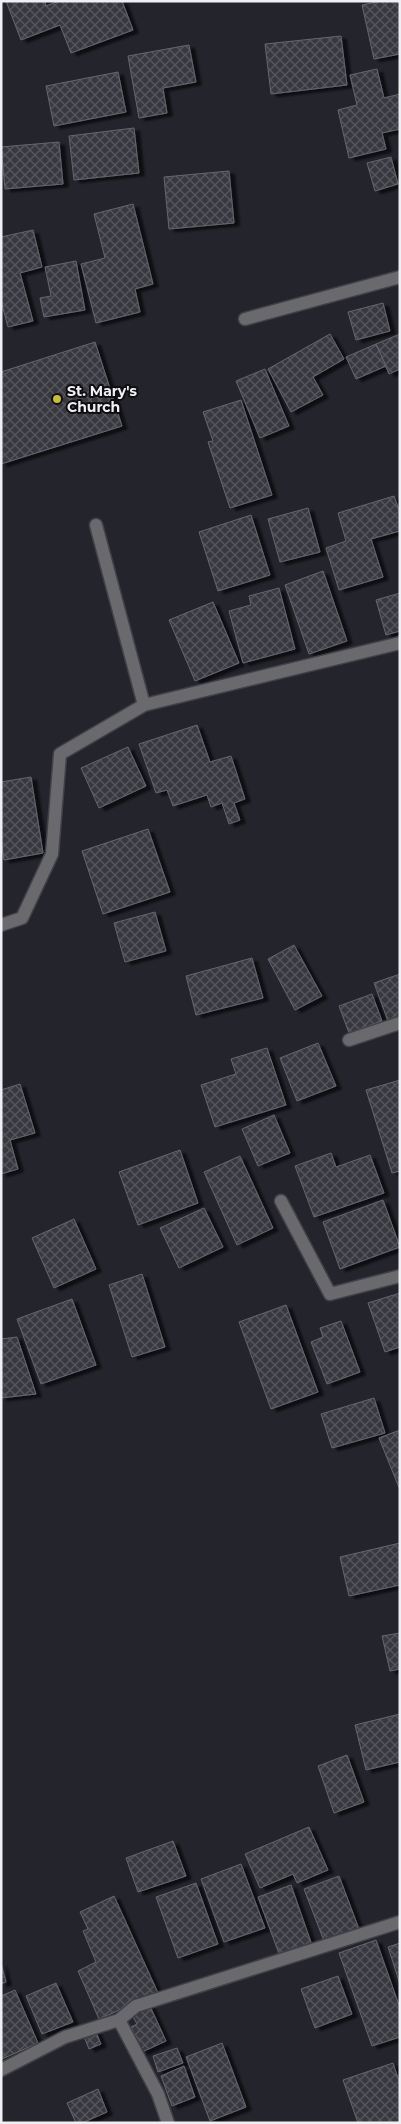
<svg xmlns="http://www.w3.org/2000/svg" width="401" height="2124" font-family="Montserrat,sans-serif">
  <defs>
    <pattern id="building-cross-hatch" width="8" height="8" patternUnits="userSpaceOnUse" patternTransform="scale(1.25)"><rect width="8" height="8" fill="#393941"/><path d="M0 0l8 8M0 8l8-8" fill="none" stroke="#56565d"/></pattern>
    <filter id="shadow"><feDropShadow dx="5.5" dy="3" stdDeviation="1" flood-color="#0009"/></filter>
  </defs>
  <rect width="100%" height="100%" fill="#24242c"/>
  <!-- building -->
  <g fill="url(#building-cross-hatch)" stroke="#666670" filter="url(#shadow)">
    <polygon points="6,1 45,1 46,6 59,1 122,1 133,30 71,53 60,25 21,40"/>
    <polygon points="381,1 400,1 400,54 374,59 362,5"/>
    <polygon points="341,36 347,85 271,94 265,44"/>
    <polygon points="189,45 196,82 163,88 167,113 139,118 128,56"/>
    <polygon points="377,69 384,98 400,94 400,129 382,133 386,149 349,158 338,110 357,105 350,75"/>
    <polygon points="118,72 126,112 54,126 46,86"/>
    <polygon points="134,128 139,173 74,180 69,136"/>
    <polygon points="59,142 63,184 5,189 1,147"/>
    <polygon points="391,157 398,184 375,191 367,163"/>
    <polygon points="229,171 234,223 169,229 164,177"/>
    <polygon points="133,204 153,284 135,289 140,312 96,323 81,264 105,258 94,214"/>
    <polygon points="33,230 42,267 20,273 33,321 8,327 1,301 1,237"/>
    <polygon points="76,261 85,310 44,317 40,298 51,296 45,267"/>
    <polygon points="383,303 390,331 356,340 348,312"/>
    <polygon points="330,334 344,359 313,377 323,395 291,412 268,369"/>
    <polygon points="400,334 400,369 389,374 376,344"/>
    <polygon points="95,342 122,426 1,464 1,372"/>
    <polygon points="376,344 386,366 356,379 346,357"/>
    <polygon points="265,369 289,426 260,438 236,381"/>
    <polygon points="241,400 272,495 230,508 208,442 213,441 203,412"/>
    <polygon points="394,496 400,513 400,531 371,539 383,577 339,590 326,548 346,541 338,513"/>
    <polygon points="308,508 320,552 280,562 268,519"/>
    <polygon points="251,515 270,575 218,591 199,532"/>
    <polygon points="323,571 347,641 309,654 285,585"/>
    <polygon points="279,588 295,649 243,663 229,611 251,605 249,596"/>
    <polygon points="400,593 400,631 386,635 376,600"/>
    <polygon points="213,602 239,663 195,681 169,620"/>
    <polygon points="197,725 210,762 231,756 245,799 234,803 240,820 229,824 222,803 211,807 207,795 173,806 167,790 156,793 139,744"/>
    <polygon points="128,747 146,786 99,808 81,768"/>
    <polygon points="31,777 43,853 4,860 1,841 1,782"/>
    <polygon points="148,829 170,892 103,914 82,851"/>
    <polygon points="155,912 166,951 125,962 114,923"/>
    <polygon points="294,945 322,996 295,1010 268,959"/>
    <polygon points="252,958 263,998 196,1015 186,976"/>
    <polygon points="400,974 400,1017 388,1021 374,983"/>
    <polygon points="372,994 382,1021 349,1033 339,1006"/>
    <polygon points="318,1043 336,1086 297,1101 280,1058"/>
    <polygon points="267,1048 286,1105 215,1127 201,1085 236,1074 231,1059"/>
    <polygon points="400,1080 400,1171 392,1173 366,1090"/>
    <polygon points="20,1084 35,1133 10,1140 18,1169 1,1174 1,1090"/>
    <polygon points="274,1115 290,1153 258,1166 242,1129"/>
    <polygon points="180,1150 198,1203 138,1225 119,1172"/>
    <polygon points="331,1153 336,1167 370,1155 384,1193 314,1217 295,1166"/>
    <polygon points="240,1156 273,1228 237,1245 204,1172"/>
    <polygon points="383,1200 400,1247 340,1269 323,1222"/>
    <polygon points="204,1208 223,1247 179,1268 160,1228"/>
    <polygon points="74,1219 96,1269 54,1288 32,1238"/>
    <polygon points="142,1274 165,1347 132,1357 109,1285"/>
    <polygon points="400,1293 400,1347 385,1352 368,1303"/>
    <polygon points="72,1299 96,1365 41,1384 17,1319"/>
    <polygon points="286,1305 318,1392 271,1409 239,1322"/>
    <polygon points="341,1321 360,1372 327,1384 311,1342 323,1337 320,1328"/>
    <polygon points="17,1337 36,1394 1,1398 1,1339"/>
    <polygon points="374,1398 385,1433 332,1448 321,1414"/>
    <polygon points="400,1430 400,1490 379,1438"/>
    <polygon points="400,1543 400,1585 349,1596 340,1557"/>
    <polygon points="400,1633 400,1669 390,1671 382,1636"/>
    <polygon points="400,1714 400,1762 366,1770 355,1725"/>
    <polygon points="347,1755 364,1802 334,1813 318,1766"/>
    <polygon points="309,1827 328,1870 297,1883 293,1874 260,1888 245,1854"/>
    <polygon points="173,1841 186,1876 138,1892 126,1858"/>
    <polygon points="241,1864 265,1928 224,1942 201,1879"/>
    <polygon points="339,1876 359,1929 324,1941 304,1889"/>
    <polygon points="196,1883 218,1944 178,1958 156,1897"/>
    <polygon points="291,1885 313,1948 281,1959 258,1897"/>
    <polygon points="114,1896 158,1993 99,2019 78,1971 96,1962 83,1931 88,1929 80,1912"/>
    <polygon points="376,1940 400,2008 400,2037 372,2046 339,1953"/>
    <polygon points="400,1943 400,1984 388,1947"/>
    <polygon points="1,1963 6,1982 1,1984"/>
    <polygon points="338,1976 352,2014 315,2028 301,1989"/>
    <polygon points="56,1983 73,2022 42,2034 26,1996"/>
    <polygon points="15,1990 38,2043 2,2059 1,1996"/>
    <polygon points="149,2004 166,2041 142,2052 131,2027 137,2024 131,2013"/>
    <polygon points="95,2030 101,2044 89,2049 83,2034"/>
    <polygon points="222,2043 246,2107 210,2121 186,2057"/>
    <polygon points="177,2048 183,2063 158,2072 153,2056"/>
    <polygon points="393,2063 400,2084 400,2122 358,2123 343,2080"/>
    <polygon points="184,2066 195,2097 172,2106 161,2076"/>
    <polygon points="98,2089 107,2112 82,2123 76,2123 67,2103"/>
  </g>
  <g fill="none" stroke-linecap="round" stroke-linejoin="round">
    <defs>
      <g id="street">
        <polyline points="245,319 400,277"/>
        <polyline points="96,525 144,705"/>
        <polyline points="1,925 22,918 52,854 60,754 144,705 400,643"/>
        <polyline points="349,1040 400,1023"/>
        <polyline points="281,1201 330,1294 400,1276"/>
        <polyline points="119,2020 158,2094 168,2123"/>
        <polyline points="1,2070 65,2037 119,2020 136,2006 400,1922"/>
      </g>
    </defs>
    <!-- street casing -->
    <use href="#street" stroke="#404048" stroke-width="15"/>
    <!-- street -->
    <use href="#street" stroke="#6a6a6e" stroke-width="12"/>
  </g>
  <!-- markers -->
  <circle fill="#c6bc3d" stroke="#0e0e11" stroke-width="2" cx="57" cy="399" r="5"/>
  <g text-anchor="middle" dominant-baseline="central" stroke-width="4" stroke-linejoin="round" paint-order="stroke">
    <!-- poi labels -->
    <g font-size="14" font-weight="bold" fill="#efeff4" stroke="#0e0e11" text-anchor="start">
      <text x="67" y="391">St. Mary's<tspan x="67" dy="16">Church</tspan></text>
    </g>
  </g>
  <!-- border -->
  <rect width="401" height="2124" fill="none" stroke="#efeff4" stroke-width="5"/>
</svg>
